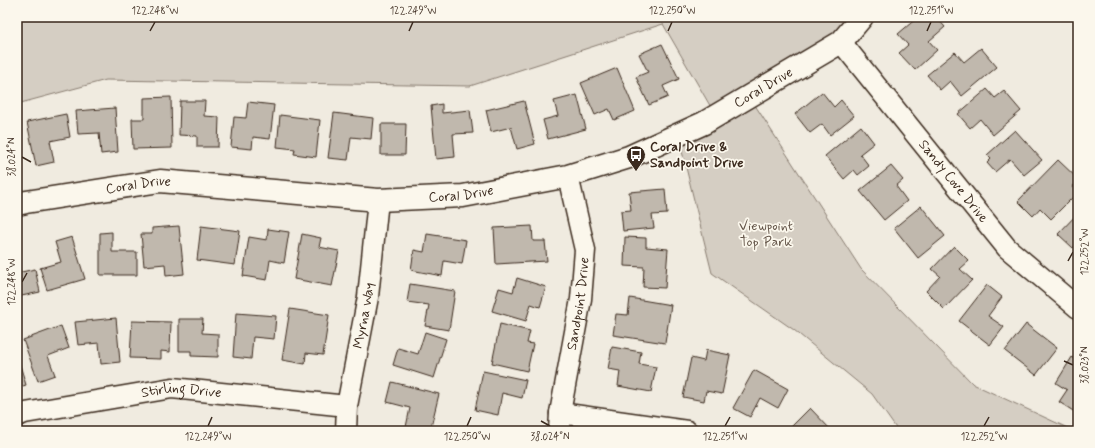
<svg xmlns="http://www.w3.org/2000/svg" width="1095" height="448" font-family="Mynerve,sans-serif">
  <rect width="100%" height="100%" fill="#f0ebe0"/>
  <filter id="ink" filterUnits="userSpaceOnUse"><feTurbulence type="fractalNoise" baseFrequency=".025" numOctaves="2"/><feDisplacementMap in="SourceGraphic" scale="8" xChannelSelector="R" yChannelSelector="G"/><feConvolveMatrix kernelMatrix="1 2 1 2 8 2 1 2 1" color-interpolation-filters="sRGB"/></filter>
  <g filter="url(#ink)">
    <!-- green -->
    <polygon fill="#d5cec3" stroke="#887c70" points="17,17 862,17 749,96 861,269 973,384 1074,431 898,431 872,394 794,330 712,273 678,135 716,116 663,24 470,86 106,80 17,104"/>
    <!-- building -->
    <g fill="#c0b8ad" stroke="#3b2a1e">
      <polygon points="918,17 936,17 945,27 929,41 937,50 915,70 899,53 908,45 898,34"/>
      <polygon points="966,17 978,17 975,22"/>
      <polygon points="662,44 679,79 663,86 668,97 649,105 636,77 648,72 639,54"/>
      <polygon points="981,48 997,67 962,96 950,81 940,90 927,75 955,52 964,62"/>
      <polygon points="617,68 635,111 614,120 609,109 595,115 581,83"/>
      <polygon points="987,89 995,98 1004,91 1021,111 993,135 980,119 970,128 958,114"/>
      <polygon points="822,92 834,107 841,100 854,116 830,135 822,124 810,133 795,114"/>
      <polygon points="577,95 586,129 548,139 543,120 558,116 554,101"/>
      <polygon points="171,97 172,148 133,149 132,119 144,119 144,98"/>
      <polygon points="180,101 205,101 204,116 219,117 218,147 197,147 197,136 179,135"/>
      <polygon points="524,101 535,144 517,149 511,127 491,132 486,110"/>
      <polygon points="248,102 274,105 270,139 253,137 252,149 231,147 234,117 246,118"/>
      <polygon points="442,104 442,113 470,110 473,133 453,134 455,157 436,159 431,106"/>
      <polygon points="115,108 118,152 101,154 99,133 78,134 76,111"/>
      <polygon points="334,113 373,118 371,139 351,137 348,160 328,158"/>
      <polygon points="66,114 70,137 50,141 54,162 36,166 27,122"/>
      <polygon points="280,115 320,120 316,157 294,154 295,149 277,147"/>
      <polygon points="381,124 406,124 405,155 381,155"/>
      <polygon points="861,126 874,143 860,154 869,166 858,175 854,170 844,179 825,156"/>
      <polygon points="1015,130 1042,160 1024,175 1010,159 995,172 987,163 991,159 987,155"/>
      <polygon points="17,149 22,166 17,168"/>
      <polygon points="1058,160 1078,179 1078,181 1072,187 1077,193 1051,219 1040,208 1033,216 1018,201"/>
      <polygon points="891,166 903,180 896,186 907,201 884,220 860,191"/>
      <polygon points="665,189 667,214 652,215 654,228 623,231 621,211 631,210 629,192"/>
      <polygon points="921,206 945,236 918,258 894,228"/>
      <polygon points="1078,213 1078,242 1073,248 1058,234"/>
      <polygon points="179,226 184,274 166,276 165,264 144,266 141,234 152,234 152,228"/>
      <polygon points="201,226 240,231 235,265 197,260"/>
      <polygon points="532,226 533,241 545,241 547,261 496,264 494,228"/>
      <polygon points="268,229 289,232 284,263 270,260 267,280 243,276 249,237 267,240"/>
      <polygon points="112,232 112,252 137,252 137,275 100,275 100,233"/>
      <polygon points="302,234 321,238 319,247 339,251 332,286 294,279"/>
      <polygon points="427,234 466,240 462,264 444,261 442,276 411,270 414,250 424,252"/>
      <polygon points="72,237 85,279 47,290 40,268 61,262 55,242"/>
      <polygon points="625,237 646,238 646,247 668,249 665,288 643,287 644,267 624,266"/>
      <polygon points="954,246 969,261 960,269 972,280 944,309 926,291 940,276 932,269"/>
      <polygon points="35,269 40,292 17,297 17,273"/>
      <polygon points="517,278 546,287 540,307 531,304 526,321 492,311 499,288 513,292"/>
      <polygon points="410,284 455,291 449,330 425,326 429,305 407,302"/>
      <polygon points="987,285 1002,297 988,316 1004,327 990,345 959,321"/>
      <polygon points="630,298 671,305 665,343 613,335 616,314 628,315"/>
      <polygon points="290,309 329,315 323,355 306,353 305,364 282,360"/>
      <polygon points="236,313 276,316 274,339 253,337 251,359 233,357"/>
      <polygon points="116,318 120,362 101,364 99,343 78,345 75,322"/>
      <polygon points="179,319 203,319 202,333 218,334 218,357 191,356 191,351 179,351"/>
      <polygon points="132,321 171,322 170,352 161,351 161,359 130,358"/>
      <polygon points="500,324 530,331 527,343 533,344 527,371 492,363"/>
      <polygon points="1026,324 1057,348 1036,375 1005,351"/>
      <polygon points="61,326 69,348 48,356 55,375 38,381 23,340"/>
      <polygon points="425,332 446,339 434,378 393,365 398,348 418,354"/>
      <polygon points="612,347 641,352 639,364 656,367 651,392 618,386 620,371 608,369"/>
      <polygon points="706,350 730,355 722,394 706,391 704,401 683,397 691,358 704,361"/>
      <polygon points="17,355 26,385 17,388"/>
      <polygon points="1072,357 1078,361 1078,414 1059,402 1067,390 1056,383"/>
      <polygon points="754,370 788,389 778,408 760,398 750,417 733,408"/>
      <polygon points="483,371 526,380 522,398 502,393 498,415 475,410"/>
      <polygon points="392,382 439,394 430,431 406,427 410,408 387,402"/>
      <polygon points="810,408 832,431 787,431"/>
      <polygon points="476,427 498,430 498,431 475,431"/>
    </g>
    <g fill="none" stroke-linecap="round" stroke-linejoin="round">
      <defs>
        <g id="minor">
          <path id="s1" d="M841,42L1007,248L1078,308"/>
          <polyline points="560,413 687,431"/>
          <path id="s2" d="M17,416L25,413L172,388L347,406"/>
          <path id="s3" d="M346,431L347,406L368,297L378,200"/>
          <path id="s4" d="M559,431L560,413L581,299L585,250L568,176"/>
        </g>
        <g id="tertiary">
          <path id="s5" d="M17,204L26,202L160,181L378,200L463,196L568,176L629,157L704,123L841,42L862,17"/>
        </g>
      </defs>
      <!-- minor casing -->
      <use href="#minor" stroke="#3b2a1e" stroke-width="23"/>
      <!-- tertiary casing -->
      <use href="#tertiary" stroke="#3b2a1e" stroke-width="25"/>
      <!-- minor -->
      <use href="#minor" stroke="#fbf7ec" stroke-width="20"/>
      <!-- tertiary -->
      <use href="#tertiary" stroke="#fbf7ec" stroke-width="22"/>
    </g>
  </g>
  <!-- ticks -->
  <path fill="none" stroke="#3b2a1e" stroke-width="1.5" d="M150,31L155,22M409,31L413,22M668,31L672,22M927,31L931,22M22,157L31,162M1068,261L1073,252M22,282L27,273M1064,361L1073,365M541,421L550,426M208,426L212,417M467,426L471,417M725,426L730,417M984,426L989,417"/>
  <!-- icons -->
  <defs>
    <symbol id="bus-pin" viewBox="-11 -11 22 30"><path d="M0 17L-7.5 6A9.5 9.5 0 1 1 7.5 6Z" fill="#3b2a1e" stroke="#fbf7ec"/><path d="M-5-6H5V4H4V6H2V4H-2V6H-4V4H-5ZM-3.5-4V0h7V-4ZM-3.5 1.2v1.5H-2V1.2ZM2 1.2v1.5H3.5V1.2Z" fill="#fff"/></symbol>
  </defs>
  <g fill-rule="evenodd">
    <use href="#bus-pin" x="625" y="144" width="22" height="30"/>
  </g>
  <g text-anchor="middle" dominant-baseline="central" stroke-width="3.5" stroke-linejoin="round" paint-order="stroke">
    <!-- street labels -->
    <g font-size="14" fill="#3b2a1e" stroke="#fbf7ec">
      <text stroke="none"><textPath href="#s5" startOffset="771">Coral Drive</textPath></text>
      <text stroke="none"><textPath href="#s1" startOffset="179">Sandy Cove Drive</textPath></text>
      <text stroke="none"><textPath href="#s5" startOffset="123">Coral Drive</textPath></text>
      <text stroke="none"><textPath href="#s5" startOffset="447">Coral Drive</textPath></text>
      <text stroke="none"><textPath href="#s4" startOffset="129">Sandpoint Drive</textPath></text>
      <text stroke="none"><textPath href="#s3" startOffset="117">Myrna Way</textPath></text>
      <text stroke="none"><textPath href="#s2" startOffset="167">Stirling Drive</textPath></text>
    </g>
    <!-- poi labels -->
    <g font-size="14" font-weight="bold" fill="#3b2a1e" stroke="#fbf7ec" text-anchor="start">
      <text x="650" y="147">Coral Drive &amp;<tspan x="650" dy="16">Sandpoint Drive</tspan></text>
    </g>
    <!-- park labels -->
    <g font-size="14" fill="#625347" stroke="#fbf7ec">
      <text x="766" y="226">Viewpoint<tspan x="766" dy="16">Top Park</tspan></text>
    </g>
  </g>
  <!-- margin -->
  <rect width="1095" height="448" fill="none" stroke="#fbf7ec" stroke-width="44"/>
  <rect x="22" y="22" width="1051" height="404" fill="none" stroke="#3b2a1e" stroke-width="1.5"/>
  <g font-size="10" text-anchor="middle" fill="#3b2a1e">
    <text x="155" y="14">122.248°W</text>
    <text x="413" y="14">122.249°W</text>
    <text x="672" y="14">122.250°W</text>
    <text x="931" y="14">122.251°W</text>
    <text transform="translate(11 157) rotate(-90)" y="4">38.024°N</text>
    <text transform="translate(1084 252) rotate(-90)" y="4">122.252°W</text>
    <text transform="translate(11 282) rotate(-90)" y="4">122.248°W</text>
    <text transform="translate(1084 365) rotate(-90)" y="4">38.023°N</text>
    <text x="208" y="440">122.249°W</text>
    <text x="467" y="440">122.250°W</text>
    <text x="550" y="440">38.024°N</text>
    <text x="725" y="440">122.251°W</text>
    <text x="984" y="440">122.252°W</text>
  </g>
</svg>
